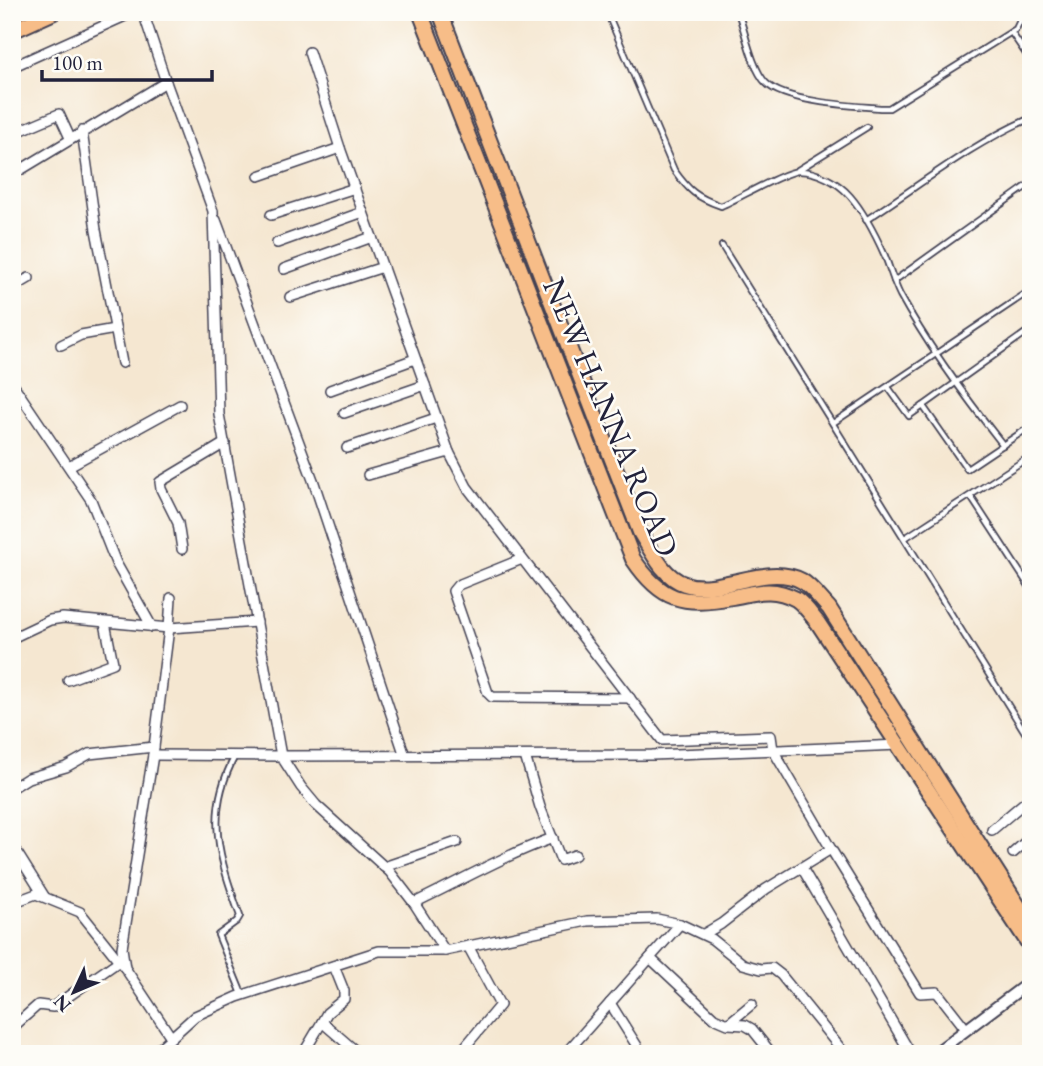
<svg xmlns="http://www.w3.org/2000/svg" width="1043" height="1066" font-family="'EB Garamond',serif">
  <rect width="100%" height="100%" fill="#fdfcf7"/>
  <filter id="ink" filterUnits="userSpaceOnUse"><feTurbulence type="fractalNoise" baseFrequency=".0143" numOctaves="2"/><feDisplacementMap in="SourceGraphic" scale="14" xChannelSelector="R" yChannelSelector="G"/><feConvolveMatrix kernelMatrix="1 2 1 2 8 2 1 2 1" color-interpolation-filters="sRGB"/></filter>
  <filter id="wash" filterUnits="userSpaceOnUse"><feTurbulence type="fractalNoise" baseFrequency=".00686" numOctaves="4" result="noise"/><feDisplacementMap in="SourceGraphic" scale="28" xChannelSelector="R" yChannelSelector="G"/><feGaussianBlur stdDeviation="1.57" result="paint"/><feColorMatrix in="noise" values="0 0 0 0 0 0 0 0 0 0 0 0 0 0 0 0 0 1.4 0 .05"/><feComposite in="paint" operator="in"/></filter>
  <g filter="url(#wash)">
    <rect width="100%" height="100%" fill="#f5e7d1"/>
  </g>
  <g filter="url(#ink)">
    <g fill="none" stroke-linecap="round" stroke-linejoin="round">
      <defs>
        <g id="service">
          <path d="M607,12L674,170C689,191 696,197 721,206C738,199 785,171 799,171C817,171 838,182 850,196C864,212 876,236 885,256C890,269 894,283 900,295C929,348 966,398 1003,445"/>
          <path d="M738,12C745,31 752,69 766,83C784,102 854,106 882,108H889L1016,29L1024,12"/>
          <polyline points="1011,32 1026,54 1031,54"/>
          <polyline points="798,170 867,127"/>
          <path d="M866,220C920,185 971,144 1031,118"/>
          <polyline points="722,246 1031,742"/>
          <polyline points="894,281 1031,183"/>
          <polyline points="888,387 909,416 1031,329"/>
          <polyline points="923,406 967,469 1031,426"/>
          <polyline points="833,423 1031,290"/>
          <polyline points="971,497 1031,589"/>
          <polyline points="905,538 1026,459 1031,459"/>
          <path d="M235,756C204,814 219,857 240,916L237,921L218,935L242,994"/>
        </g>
        <g id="minor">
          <polyline points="143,12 166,82 213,211 219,414 281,756 652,755 900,745"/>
          <polyline points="309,52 340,148 449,452 467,487 662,740 771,736 773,750 831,849 920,993 937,992 966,1029"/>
          <polyline points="12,67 134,12"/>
          <polyline points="82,131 96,230 122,363"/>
          <polyline points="12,134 59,114 70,138"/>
          <polyline points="12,175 166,82"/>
          <polyline points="259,176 340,148"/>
          <polyline points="271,215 355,188"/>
          <polyline points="216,220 313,480 405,756"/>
          <polyline points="277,243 363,212"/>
          <polyline points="284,269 372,237"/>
          <polyline points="12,288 29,278"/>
          <polyline points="290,297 383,267"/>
          <polyline points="61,345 81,335 115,329"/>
          <polyline points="12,383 91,500 116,563 152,627"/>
          <polyline points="330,390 415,359"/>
          <polyline points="344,413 425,385"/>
          <polyline points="347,448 436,418"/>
          <polyline points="69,466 180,405"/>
          <polyline points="368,475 449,452"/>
          <polyline points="182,549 178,523 161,489 160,482 225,443"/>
          <polyline points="522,559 458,585 453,591 488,693 492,697 630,698"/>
          <polyline points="12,638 50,620 63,618 169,628 257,622"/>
          <polyline points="68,680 113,663 105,623"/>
          <polyline points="153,755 281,756 301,787 316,805 390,872 414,903 445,951"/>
          <polyline points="525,756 540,807 561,860 575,855"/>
          <polyline points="12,788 28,778 66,767 89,754 154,747"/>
          <polyline points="992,830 1031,797"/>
          <polyline points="12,845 44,896"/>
          <polyline points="1013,853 1031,837"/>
          <polyline points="384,867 457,842"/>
          <polyline points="802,868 911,1054"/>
          <polyline points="12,903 36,894 80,912 124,967"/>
          <path d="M414,903C460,881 505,855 553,838"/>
          <polyline points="704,934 721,924 766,889 831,849"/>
          <polyline points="650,958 714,1018 728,1024 745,1025 752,1029 772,1054"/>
          <polyline points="334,966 344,991 344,999 327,1013 322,1022 359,1054"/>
          <polyline points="610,1003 642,1054"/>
          <polyline points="729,1023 752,1004"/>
          <polyline points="12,1028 38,1005 53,1007 119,961"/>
          <polyline points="171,1037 125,968 122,948 153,755 169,628 171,598"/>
          <polyline points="153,1054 195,1016 237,997 379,951 445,951 587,921 657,919 680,924 712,939 743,964 761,969 772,968 781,975 845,1054"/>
          <polyline points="303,1054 322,1022"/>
          <polyline points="459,1054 500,1005 468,946"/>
          <polyline points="565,1054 680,924"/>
        </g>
        <polyline id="tertiary" points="934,1054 1031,981"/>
        <g id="primary">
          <path d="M420,12L633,559C661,601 683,606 732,597C755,593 772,586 796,599C804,604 812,616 818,623L1031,947"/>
          <path d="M440,12L640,532C651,550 663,577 685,584C717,596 767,562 802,581C812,587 821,600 829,608L1031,926"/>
          <polyline points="12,15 19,12"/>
          <polyline points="12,31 54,12"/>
        </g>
      </defs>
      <!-- service casing -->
      <use href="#service" stroke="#424052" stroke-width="8"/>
      <!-- minor casing -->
      <use href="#minor" stroke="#424052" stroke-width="12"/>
      <!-- tertiary casing -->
      <use href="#tertiary" stroke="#424052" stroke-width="14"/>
      <!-- primary casing -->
      <use href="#primary" stroke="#424052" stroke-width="18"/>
      <!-- service -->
      <use href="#service" stroke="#fff" stroke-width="4.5"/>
      <!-- minor -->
      <use href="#minor" stroke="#fff" stroke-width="9"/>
      <!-- tertiary -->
      <use href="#tertiary" stroke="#fff" stroke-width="10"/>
      <!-- primary -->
      <use href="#primary" stroke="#f7bd88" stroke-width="14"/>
    </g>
  </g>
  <g text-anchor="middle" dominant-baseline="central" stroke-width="5" stroke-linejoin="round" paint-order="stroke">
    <!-- street labels -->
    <g font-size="32" fill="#22223b" stroke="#fdfcf7">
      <text transform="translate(611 417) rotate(67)">NEW HANNA ROAD</text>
    </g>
  </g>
  <!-- margin -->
  <rect width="1043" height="1066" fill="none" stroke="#fdfcf7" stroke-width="42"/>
  <!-- north arrow -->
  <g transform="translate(74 992) rotate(226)" stroke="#fdfcf7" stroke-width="5" paint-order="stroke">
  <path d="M0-5L12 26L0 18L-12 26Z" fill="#22223b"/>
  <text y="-10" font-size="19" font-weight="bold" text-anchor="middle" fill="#22223b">N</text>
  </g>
  <!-- scale -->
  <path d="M42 70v10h170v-10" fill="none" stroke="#22223b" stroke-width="3.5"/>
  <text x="52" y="70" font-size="21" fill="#22223b" stroke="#fdfcf7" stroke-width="5" paint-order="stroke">100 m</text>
</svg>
